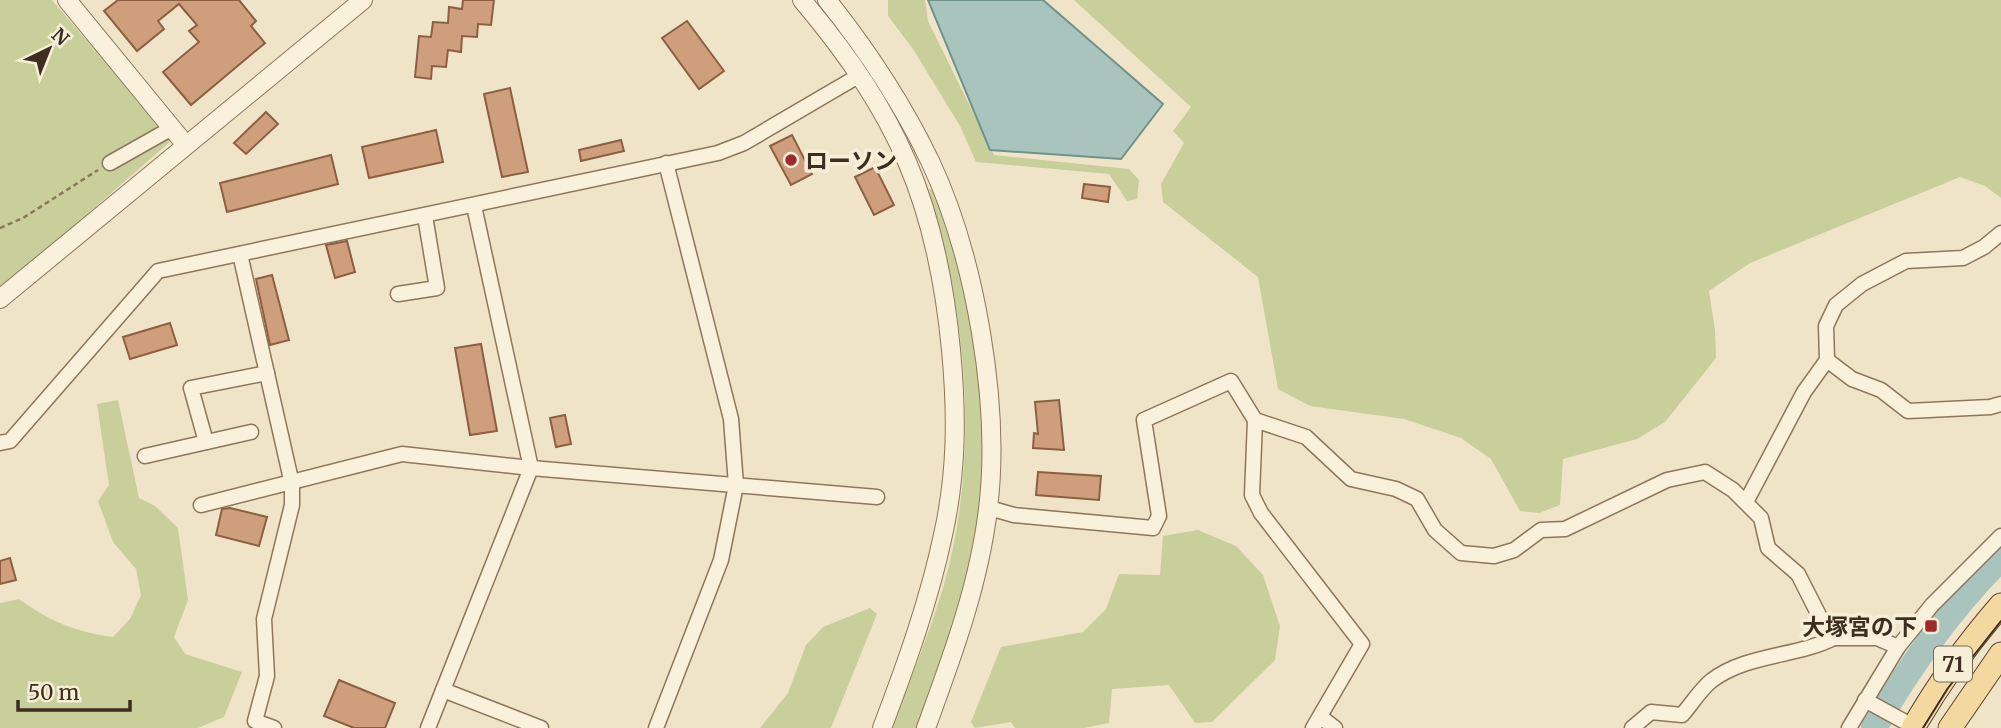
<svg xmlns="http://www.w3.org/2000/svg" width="2001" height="728" font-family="Merriweather,'Noto Sans JP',serif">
  <rect width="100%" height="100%" fill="#f0e4c8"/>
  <!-- green -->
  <g fill="#c9cf9b">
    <polygon points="0,0 52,0 172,140 0,290"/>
    <polygon points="888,0 925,0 928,21 994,155 1129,169 1139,180 1137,199 1127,201 1109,174 976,162 960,126 913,49 888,16"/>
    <polygon points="1074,0 2001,0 2001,198 1985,186 1960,177 1750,263 1709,291 1715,330 1716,358 1665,422 1637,439 1563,459 1560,505 1539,513 1520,511 1491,459 1461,438 1404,419 1310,406 1278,389 1258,277 1163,202 1161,184 1184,143 1173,131 1191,107"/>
    <path d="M933,188C975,305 998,434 975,558C964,617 938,672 917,728H892C909,682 929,635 943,588C980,462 968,314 928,190Z"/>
    <path d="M118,400L139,498L155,506L178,528L188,600L174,637L185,654L242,672L224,717L198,728H0V603L19,599C47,620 78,633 113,637L130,619L141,595L136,569L113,542L98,501L109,485L97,404Z"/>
    <polygon points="1198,530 1236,546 1263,575 1280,626 1275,660 1212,722 1195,723 1169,685 1112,689 1109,723 1084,728 1015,728 1011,722 975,728 971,722 1001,647 1083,632 1106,609 1119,574 1160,575 1163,536"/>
    <polygon points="870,608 877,614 831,728 760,728 788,693 806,645 823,627"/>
  </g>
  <!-- water -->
  <polygon fill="#a9c4bc" stroke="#6f938a" stroke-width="2" points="928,0 1043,0 1163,104 1121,159 990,150"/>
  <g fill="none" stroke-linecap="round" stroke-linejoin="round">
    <!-- river -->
    <path stroke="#a9c4bc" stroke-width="26" d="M1874,728C1910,665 1949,610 2001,558"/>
  </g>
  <!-- building -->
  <g fill="#cf9f7d" stroke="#8d5f41" stroke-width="2">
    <polygon points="118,0 239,0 256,21 251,26 265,43 191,105 163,72 199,42 189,31 197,25 179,4 158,21 164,29 137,51 104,11"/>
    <polygon points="463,0 494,0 491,25 478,24 477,37 462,36 461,52 448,50 446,67 432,66 431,79 415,77 419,36 431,37 433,22 448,23 449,7 462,9"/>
    <polygon points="687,21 724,71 699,89 662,38"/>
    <polygon points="510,88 528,172 502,177 484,94"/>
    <polygon points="266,112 278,124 246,154 234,143"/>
    <polygon points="436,130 443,162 369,178 362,147"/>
    <polygon points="792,135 812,174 791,185 770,146"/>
    <polygon points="621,140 624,151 581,161 579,150"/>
    <polygon points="331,155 338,184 227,212 220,183"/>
    <polygon points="875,167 894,205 874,215 855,177"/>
    <polygon points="1084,184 1110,187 1108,202 1082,198"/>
    <polygon points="347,241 355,272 335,278 326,245"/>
    <polygon points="272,275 289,340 270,345 256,279"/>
    <polygon points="170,323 177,345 130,359 123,337"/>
    <polygon points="481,344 497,431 470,435 455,348"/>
    <polygon points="1059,400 1064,450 1033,448 1034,433 1038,434 1035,402"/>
    <polygon points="565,415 571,444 556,447 550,418"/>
    <polygon points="1038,472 1101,476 1099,500 1036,495"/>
    <polygon points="230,508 267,517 259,546 216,535 222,509"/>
    <polygon points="10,558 16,580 0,584 0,561"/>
    <polygon points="339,680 395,703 385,728 354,728 324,716"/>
  </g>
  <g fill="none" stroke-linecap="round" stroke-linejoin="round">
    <defs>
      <g id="minor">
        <polyline points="110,163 172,128"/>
        <polyline points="240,254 292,484 292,505 264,619 267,676 255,721 274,728"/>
        <polyline points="398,294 437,288 425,216"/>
        <polyline points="1827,360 1852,379 1881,390 1908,411 1990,407 2001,404"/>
        <polyline points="1255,420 1252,495 1261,513 1362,644 1313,728"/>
        <polyline points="206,442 191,388 267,373"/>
        <polyline points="0,443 10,441 158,271 718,153 744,143 860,75"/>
        <polyline points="145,456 251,432"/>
        <polyline points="1746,502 1804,392 1827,360 1826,326 1836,305 1862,284 1906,261 1963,258 1984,247 2001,233"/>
        <polyline points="201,505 402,454 531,468 877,497"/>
        <polyline points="989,508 1014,515 1153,528 1159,516 1144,420 1231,381 1255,420 1306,437 1351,479 1396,489 1417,499 1435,530 1461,553 1494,556 1514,550 1541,530 1565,529 1667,480 1705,472 1733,490 1761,518 1768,548 1798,574 1827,631 1834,638 1877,638 1898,647"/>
        <polyline points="443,690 541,728"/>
        <polyline points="1865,700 1916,728"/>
        <polyline points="1322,718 1335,728"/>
        <polyline points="428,728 531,468 474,206"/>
        <polyline points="656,728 721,560 736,485 731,419 666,163"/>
        <path d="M1632,728L1651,712L1682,715C1691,705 1700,690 1711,681C1746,654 1796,657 1834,638"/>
        <polyline points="1849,728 1898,647 1932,605 2001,536"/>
      </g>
      <g id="tertiary">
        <polyline points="67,0 185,144"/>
        <path d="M802,0C898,114 937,202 951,350C957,414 957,472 943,535C929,601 906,665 882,728"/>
        <path d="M827,0C867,50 902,103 930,161C975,256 1001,404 988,509C979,585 952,657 926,728"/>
        <polyline points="0,299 363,0"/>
      </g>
      <g id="primary">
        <path d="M1913,728C1939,683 1967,644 2001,605"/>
        <polyline points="1950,728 2001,654"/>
      </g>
    </defs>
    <!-- minor casing -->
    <use href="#minor" stroke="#8d765c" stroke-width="17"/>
    <!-- tertiary casing -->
    <use href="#tertiary" stroke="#8d765c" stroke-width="20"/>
    <!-- primary casing -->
    <use href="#primary" stroke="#5b4430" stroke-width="25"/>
    <!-- path -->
    <polyline stroke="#8d765c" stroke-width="2.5" stroke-dasharray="5 3.5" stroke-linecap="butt" points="0,228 23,218 98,170"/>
    <!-- minor -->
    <use href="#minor" stroke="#faf1dc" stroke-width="14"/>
    <!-- tertiary -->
    <use href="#tertiary" stroke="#faf1dc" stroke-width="18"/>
    <!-- primary -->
    <use href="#primary" stroke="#f3d9a0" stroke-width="23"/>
    <!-- tram -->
    <polyline stroke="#3d2e20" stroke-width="2" points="1923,728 1948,688 2001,621"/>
  </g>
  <!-- markers -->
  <g fill="#9e2a2b" stroke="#f7eed8" stroke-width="2.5">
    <circle cx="791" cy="160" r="7"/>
    <rect x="1924" y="619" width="14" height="14" rx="3.5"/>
  </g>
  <g text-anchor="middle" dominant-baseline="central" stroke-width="7" stroke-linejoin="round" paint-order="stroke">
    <!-- shield labels -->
    <rect fill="#f7eed8" stroke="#756857" stroke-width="2" x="1934" y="646.5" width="38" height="35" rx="5"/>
    <g font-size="21" font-weight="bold" fill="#3d2e20">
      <text x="1953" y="664">71</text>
    </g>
    <!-- poi labels -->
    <g font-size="23" font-weight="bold" fill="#3d2e20" stroke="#f7eed8" text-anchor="start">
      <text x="805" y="160">ローソン</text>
      <text x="1917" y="626" text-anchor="end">大塚宮の下</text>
    </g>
  </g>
  <!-- north arrow -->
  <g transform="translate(49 49) rotate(43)" stroke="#f7eed8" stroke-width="5" paint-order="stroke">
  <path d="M0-5L12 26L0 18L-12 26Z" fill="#3d2e20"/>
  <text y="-10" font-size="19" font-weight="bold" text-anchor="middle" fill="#3d2e20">N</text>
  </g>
  <!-- scale -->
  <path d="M18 700v10h112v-10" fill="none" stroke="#3d2e20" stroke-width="3.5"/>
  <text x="28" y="700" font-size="21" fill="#3d2e20" stroke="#f7eed8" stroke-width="5" paint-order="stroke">50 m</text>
</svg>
